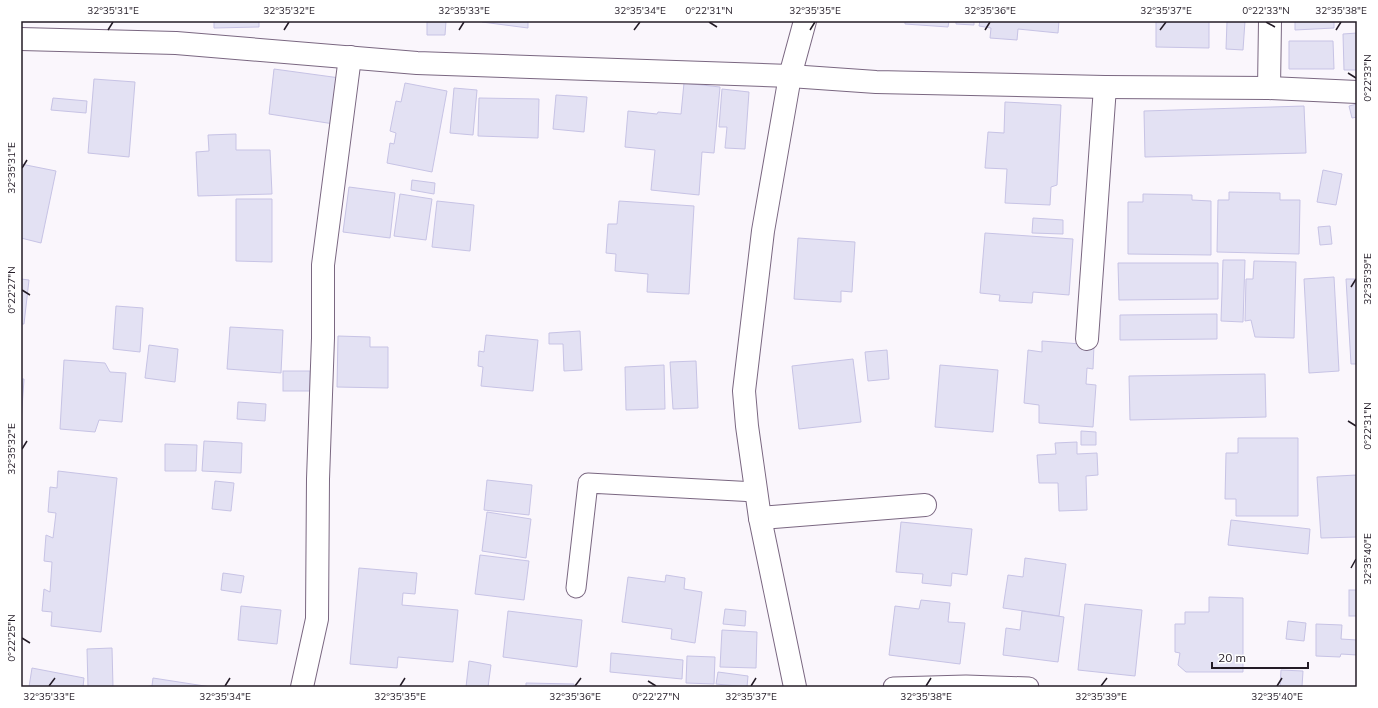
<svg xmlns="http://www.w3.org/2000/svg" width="1378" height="708" font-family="Mulish,sans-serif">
  <rect width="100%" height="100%" fill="#faf6fc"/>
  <!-- building -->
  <g fill="#e3e1f3" stroke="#c7c3e5">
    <polygon points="214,21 259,21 259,27 214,28"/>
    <polygon points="427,21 446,21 445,35 427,35"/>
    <polygon points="483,21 528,21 528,28 482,22"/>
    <polygon points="905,21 949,21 948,27 905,24"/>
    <polygon points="956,21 974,21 974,25 956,24"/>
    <polygon points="980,21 1059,21 1058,33 1018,29 1017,40 990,38 991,28 979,26"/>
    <polygon points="1156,21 1209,21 1209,48 1156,47"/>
    <polygon points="1227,21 1245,21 1243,50 1226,49"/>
    <polygon points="1295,21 1334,21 1334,28 1295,30"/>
    <polygon points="1357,33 1357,70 1344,70 1343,34"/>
    <polygon points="1289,41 1333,41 1334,69 1289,69"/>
    <polygon points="274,69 340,78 334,124 269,114"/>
    <polygon points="94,79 135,82 129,157 88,153"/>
    <polygon points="405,83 447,91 432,172 387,163 390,143 394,144 396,133 390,131 396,101 401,102"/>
    <polygon points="684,83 720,87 714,153 702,152 699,195 651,190 655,150 625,147 628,111 657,114 658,112 681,114"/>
    <polygon points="454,88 477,90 473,135 450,133"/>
    <polygon points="722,89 749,92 745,149 725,148 727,127 719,127"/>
    <polygon points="556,95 587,97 584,132 553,129"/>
    <polygon points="53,98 87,101 86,113 51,110"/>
    <polygon points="479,98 539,99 538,138 478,136"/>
    <polygon points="1005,102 1061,105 1057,185 1051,187 1050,205 1005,203 1007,169 985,168 988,132 1004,133"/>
    <polygon points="1357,104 1357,117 1352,118 1349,106"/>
    <polygon points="1304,106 1306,153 1145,157 1144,111"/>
    <polygon points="236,134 236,150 270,150 272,194 198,196 196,152 209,151 208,135"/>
    <polygon points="21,164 56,171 41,243 21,238"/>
    <polygon points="1323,170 1342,174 1336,205 1317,202"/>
    <polygon points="412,180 435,183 434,194 411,190"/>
    <polygon points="349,187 395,193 390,238 343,232"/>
    <polygon points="1229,192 1280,193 1280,200 1300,200 1299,254 1217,252 1218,200 1229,200"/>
    <polygon points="400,194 432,199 426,240 394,236"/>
    <polygon points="1143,194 1192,195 1192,200 1211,201 1211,255 1128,254 1128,202 1143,202"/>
    <polygon points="236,199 272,199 272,262 236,261"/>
    <polygon points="437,201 474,205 470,251 432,247"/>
    <polygon points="619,201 694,206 689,294 647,292 648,274 615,271 616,254 606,253 608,224 617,224"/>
    <polygon points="1033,218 1063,220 1063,234 1032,233"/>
    <polygon points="1330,226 1332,244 1320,245 1318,227"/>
    <polygon points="985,233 1073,239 1069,295 1033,292 1032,303 999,301 1000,295 980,293"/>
    <polygon points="798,238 855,242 852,292 841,291 841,302 794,299"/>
    <polygon points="1223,260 1245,260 1243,322 1221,321"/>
    <polygon points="1254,261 1296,262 1294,338 1255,337 1251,320 1245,321 1246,279 1253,279"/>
    <polygon points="1118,263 1218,263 1218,299 1119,300"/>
    <polygon points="1334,277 1339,371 1309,373 1304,279"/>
    <polygon points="21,279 29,280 24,324 21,324"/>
    <polygon points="1346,279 1357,279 1357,364 1351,364"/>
    <polygon points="116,306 143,308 140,352 113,349"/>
    <polygon points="1217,314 1217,339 1120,340 1120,315"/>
    <polygon points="230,327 283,330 281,373 227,369"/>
    <polygon points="580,331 582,370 564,371 563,344 549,344 549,333"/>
    <polygon points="486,335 538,340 533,391 481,386 483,367 478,366 479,351 484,352"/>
    <polygon points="338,336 370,337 370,347 388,347 388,388 337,387"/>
    <polygon points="1042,341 1094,345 1093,369 1087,368 1086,384 1096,385 1093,427 1039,423 1039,405 1024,403 1028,350 1042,352"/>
    <polygon points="149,345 178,349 175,382 145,378"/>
    <polygon points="887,350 889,379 868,381 865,352"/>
    <polygon points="853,359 861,422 799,429 792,366"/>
    <polygon points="64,360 105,363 110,372 126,373 122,422 99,420 95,432 60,429"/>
    <polygon points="696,361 698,408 673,409 670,362"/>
    <polygon points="664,365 665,409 626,410 625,367"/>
    <polygon points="940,365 998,370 993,432 935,427"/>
    <rect x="283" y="371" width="27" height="20"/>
    <polygon points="1265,374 1266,417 1130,420 1129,376"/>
    <polygon points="21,379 24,379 21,423"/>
    <polygon points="238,402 266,404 265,421 237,419"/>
    <polygon points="1081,431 1096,432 1096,445 1081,445"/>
    <polygon points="1238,438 1298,438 1298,516 1236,516 1236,499 1225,499 1226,453 1238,453"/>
    <polygon points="204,441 242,443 241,473 202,471"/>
    <polygon points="1077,442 1077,454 1097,453 1098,475 1086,476 1087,510 1059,511 1058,483 1039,483 1037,455 1056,454 1055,443"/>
    <polygon points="165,444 197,445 196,471 165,471"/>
    <polygon points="58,471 117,478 101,632 51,626 52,612 42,611 44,589 50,592 52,562 44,561 46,535 53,538 56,513 48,512 50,487 57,488"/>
    <polygon points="1357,475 1357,537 1321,538 1317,477"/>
    <polygon points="487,480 532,485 529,515 484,510"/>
    <polygon points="215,481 234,483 231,511 212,509"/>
    <polygon points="487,512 531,519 526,558 482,551"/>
    <polygon points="1231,520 1310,529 1308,554 1228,545"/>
    <polygon points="901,522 972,529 967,575 952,573 951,586 922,583 923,574 896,572"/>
    <polygon points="480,555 529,561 524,600 475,594"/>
    <polygon points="1025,558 1066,564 1059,616 1003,608 1008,575 1023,577"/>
    <polygon points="359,568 417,573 415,594 403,593 402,605 458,610 453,662 398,657 397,668 350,664"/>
    <polygon points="223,573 244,576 241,593 221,590"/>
    <polygon points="666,575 685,578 684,589 702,592 695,643 671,639 672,629 622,622 628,577 665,582"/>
    <rect x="1349" y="590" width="8" height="26"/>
    <polygon points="1209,597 1243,598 1243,672 1186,672 1178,665 1180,653 1175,652 1175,624 1185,624 1185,612 1209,612"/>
    <polygon points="921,600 950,603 948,622 965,623 960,664 889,655 895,606 919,609"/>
    <polygon points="1085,604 1142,610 1135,676 1078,670"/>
    <polygon points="241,606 281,610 277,644 238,640"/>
    <polygon points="725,609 746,611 745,626 723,624"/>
    <polygon points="508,611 582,620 577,667 503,657"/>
    <polygon points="1022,611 1064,617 1058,662 1003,655 1006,628 1020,630"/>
    <polygon points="1288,621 1306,623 1304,641 1286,639"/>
    <polygon points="1316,624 1342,625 1341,639 1357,640 1357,655 1341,654 1340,657 1316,656"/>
    <polygon points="722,630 757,632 756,668 720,667"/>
    <polygon points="112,648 113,687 88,687 87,649"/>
    <polygon points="611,653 683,660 682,679 610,672"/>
    <polygon points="687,656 715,657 714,684 686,683"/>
    <polygon points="469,661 491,665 488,687 466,687"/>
    <polygon points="32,668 84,678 83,687 29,687"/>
    <polygon points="1281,670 1303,671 1302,687 1280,687"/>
    <polygon points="718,672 748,676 747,687 716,684"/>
    <polygon points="153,678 211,687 143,687 152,686"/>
    <polygon points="526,683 574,684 574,687 526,687"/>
  </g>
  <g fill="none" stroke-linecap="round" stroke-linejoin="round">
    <defs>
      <g id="service">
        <polyline points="576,588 588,483 756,492"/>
        <polyline points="893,687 966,685 1029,687"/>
      </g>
      <g id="minor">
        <polyline points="21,39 176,43 417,63 790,76 876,82 1105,87 1269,88 1357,92"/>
        <polyline points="1269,88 1270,21"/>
        <polyline points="1087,339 1105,87"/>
        <polyline points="760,518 925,505"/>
        <polyline points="302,687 317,619 318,479 323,338 323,265 350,57"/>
        <polyline points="795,687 760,518 747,426 744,391 763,231 790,76 805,21"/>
      </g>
    </defs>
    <!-- service casing -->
    <use href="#service" stroke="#7a6781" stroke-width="21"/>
    <!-- minor casing -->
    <use href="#minor" stroke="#7a6781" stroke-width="24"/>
    <!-- service -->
    <use href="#service" stroke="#fff" stroke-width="19"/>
    <!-- minor -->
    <use href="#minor" stroke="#fff" stroke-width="22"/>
  </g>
  <!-- ticks -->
  <path fill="none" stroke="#231b26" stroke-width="1.5" d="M709,22L717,27M1266,22L1275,27M108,30L113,22M284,30L289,22M459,30L464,22M634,30L640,22M810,30L815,22M985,30L990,22M1160,30L1166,22M1336,30L1341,22M1348,73L1356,78M22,168L27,160M1351,287L1356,279M22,290L30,295M1348,421L1356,426M22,449L27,441M1351,568L1356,559M22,638L30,643M648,681L656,686M49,686L55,678M225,686L230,678M400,686L405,678M575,686L581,678M751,686L756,678M926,686L931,678M1101,686L1107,678M1277,686L1282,678"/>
  <!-- border -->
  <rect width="1378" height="708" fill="none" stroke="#ffffff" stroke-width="44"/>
  <!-- scale -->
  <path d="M1212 662v6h96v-6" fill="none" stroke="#231b26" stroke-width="2"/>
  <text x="1218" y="662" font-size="12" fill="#231b26" stroke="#ffffff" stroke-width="3" paint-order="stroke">20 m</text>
  <rect x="22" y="22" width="1334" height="664" fill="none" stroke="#231b26" stroke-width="1.5"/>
  <g font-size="10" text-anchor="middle" fill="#231b26">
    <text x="113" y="14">32°35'31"E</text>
    <text x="289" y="14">32°35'32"E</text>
    <text x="464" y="14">32°35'33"E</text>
    <text x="640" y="14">32°35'34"E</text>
    <text x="709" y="14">0°22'31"N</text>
    <text x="815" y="14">32°35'35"E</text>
    <text x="990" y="14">32°35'36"E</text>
    <text x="1166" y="14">32°35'37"E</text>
    <text x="1266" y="14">0°22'33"N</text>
    <text x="1341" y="14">32°35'38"E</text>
    <text transform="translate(1367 78) rotate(-90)" y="4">0°22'33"N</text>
    <text transform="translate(11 168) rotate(-90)" y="4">32°35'31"E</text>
    <text transform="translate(1367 279) rotate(-90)" y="4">32°35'39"E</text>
    <text transform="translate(11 290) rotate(-90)" y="4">0°22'27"N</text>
    <text transform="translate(1367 426) rotate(-90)" y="4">0°22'31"N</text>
    <text transform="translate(11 449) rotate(-90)" y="4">32°35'32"E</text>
    <text transform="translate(1367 559) rotate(-90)" y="4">32°35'40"E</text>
    <text transform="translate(11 638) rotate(-90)" y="4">0°22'25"N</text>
    <text x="49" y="700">32°35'33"E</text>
    <text x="225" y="700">32°35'34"E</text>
    <text x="400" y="700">32°35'35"E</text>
    <text x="575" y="700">32°35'36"E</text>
    <text x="656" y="700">0°22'27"N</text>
    <text x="751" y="700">32°35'37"E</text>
    <text x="926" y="700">32°35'38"E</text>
    <text x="1101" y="700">32°35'39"E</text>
    <text x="1277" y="700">32°35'40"E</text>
  </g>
</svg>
